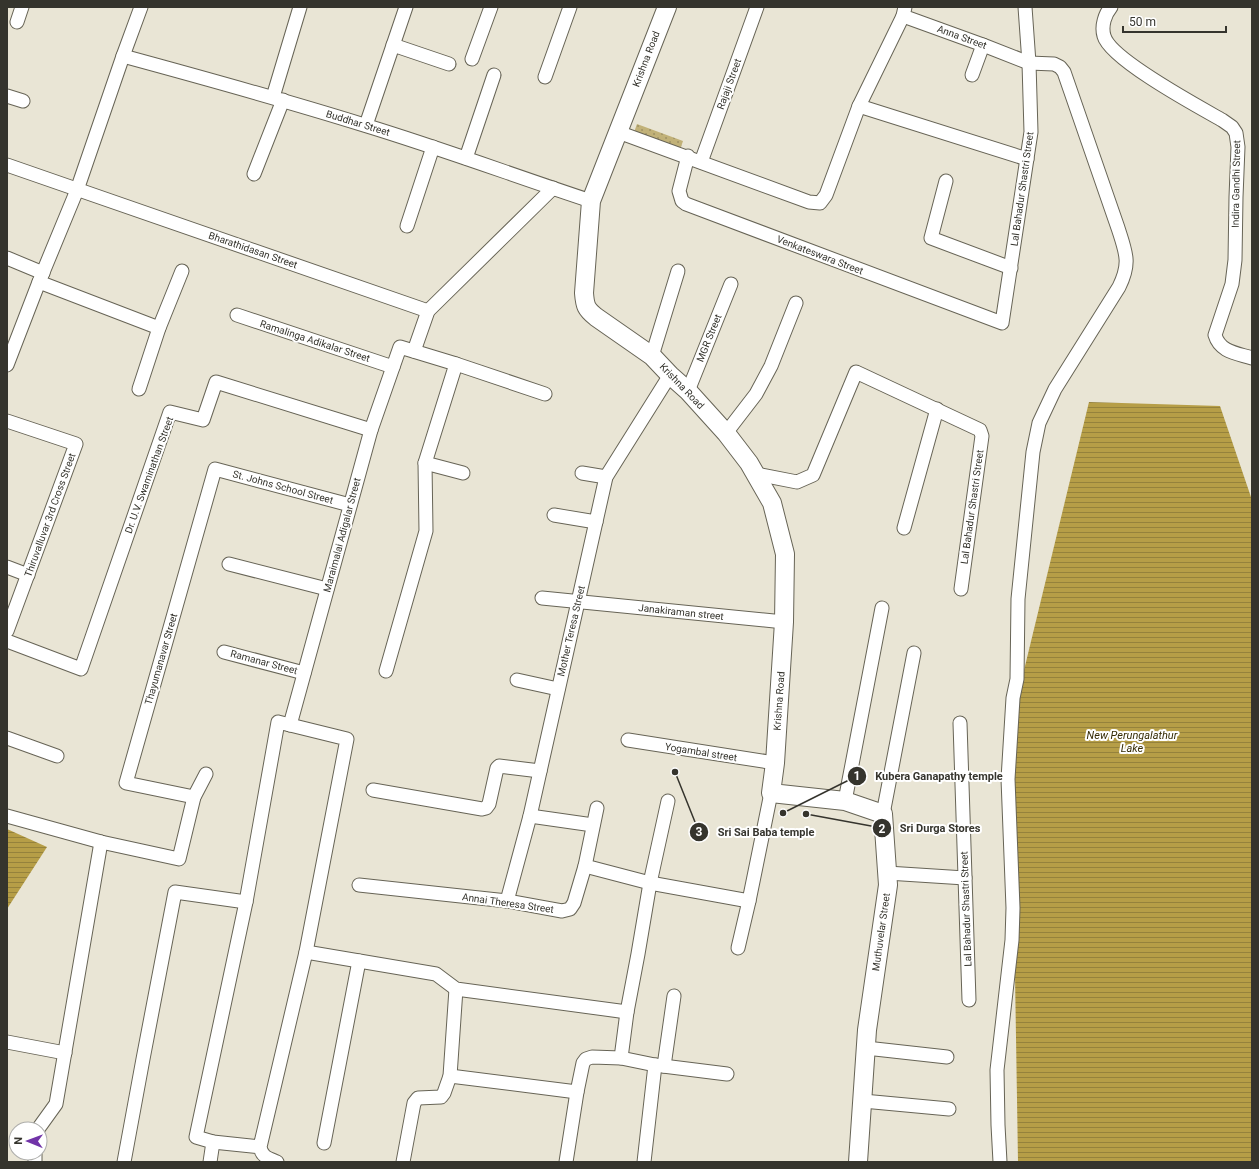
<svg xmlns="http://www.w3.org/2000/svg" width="1259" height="1169" font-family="Roboto,sans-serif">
  <defs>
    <pattern id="grass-dots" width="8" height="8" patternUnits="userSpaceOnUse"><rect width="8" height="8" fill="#c1b178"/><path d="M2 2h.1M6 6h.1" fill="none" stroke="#9e9163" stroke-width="1.8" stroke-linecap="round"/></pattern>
    <pattern id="water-rules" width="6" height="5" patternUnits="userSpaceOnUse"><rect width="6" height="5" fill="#b69e47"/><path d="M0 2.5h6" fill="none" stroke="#95823c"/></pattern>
  </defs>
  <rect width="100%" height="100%" fill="#e9e5d5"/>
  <!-- grass -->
  <polygon fill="url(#grass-dots)" points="637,124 683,141 679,153 633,135"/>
  <!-- water -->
  <g fill="url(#water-rules)">
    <polygon points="1089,402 1220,406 1252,500 1252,1162 1018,1162 1011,724"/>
    <polygon points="7,829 47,847 7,909"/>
  </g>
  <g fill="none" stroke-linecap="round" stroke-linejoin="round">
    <defs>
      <g id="street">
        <path d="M905,7L903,16L983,45L1029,63L1054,64L1060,67L1064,72L1118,228C1126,253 1131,263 1119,287L1055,389L1039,423L1033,452L1018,599L1017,679L1013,698L1008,779L1013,908L1012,940L997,1070L998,1125L1000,1162"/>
        <path d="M1111,7C1105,14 1101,26 1104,36C1110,59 1199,107 1222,120L1232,127L1236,133L1238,147L1236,197L1235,260L1232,284L1215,335C1220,352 1236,353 1252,358"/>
        <polyline points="17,22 22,7"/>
        <polyline points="393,45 449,64"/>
        <path d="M123,56C204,78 284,100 364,125C440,148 515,176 591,201"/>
        <polyline points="472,59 491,7"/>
        <polyline points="972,75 983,45"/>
        <polyline points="545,77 570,7"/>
        <polyline points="7,96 23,101"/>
        <polyline points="273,97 300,7"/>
        <polyline points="859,106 1027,159"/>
        <polyline points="366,125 406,7"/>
        <polyline points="618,132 809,202 820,203 826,195 859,106 903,16"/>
        <polyline points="688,156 679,191 682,201 686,204 1002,323 1031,132 1029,63 1025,7"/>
        <polyline points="466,158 494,75"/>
        <polyline points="701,162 757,7"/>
        <polyline points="7,165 428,311"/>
        <polyline points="254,174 283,100"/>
        <polyline points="946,181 931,238 1011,268"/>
        <polyline points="407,226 433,147"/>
        <polyline points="7,258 43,273"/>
        <polyline points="39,282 159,328"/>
        <polyline points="237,315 393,367"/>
        <polyline points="414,351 428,311 553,188"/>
        <polyline points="652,356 678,271"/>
        <polyline points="456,364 545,394"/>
        <polyline points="7,365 39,282 77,190 123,56 141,7"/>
        <polyline points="139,389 159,328 182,271"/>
        <polyline points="688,391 731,284"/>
        <polyline points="7,421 76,444 7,631"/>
        <polyline points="726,433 756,394 771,366 796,303"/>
        <polyline points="425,463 463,473"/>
        <polyline points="582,473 606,477"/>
        <polyline points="756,474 797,482 813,475 856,372 980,430 982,436 961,589"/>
        <polyline points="554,515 596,522"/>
        <polyline points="904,528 937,409"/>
        <polyline points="229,564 327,589"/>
        <polyline points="7,567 28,575"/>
        <polyline points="542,598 784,622"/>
        <polyline points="7,641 81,669 170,412 203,420 216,382 371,430"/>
        <polyline points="224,652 304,673"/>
        <polyline points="517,680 558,689"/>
        <polyline points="960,723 969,1000"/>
        <polyline points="290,725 371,430 400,347 456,364 425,463 426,531 386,671"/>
        <polyline points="7,738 57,756"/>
        <polyline points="628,740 775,763"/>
        <polyline points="373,790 482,809 486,808 489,804 497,768 499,766 540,771"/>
        <polyline points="194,797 126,783 215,469 350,505"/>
        <polyline points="845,801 882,608"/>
        <polyline points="883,814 914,653"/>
        <polyline points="7,816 101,842"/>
        <polyline points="530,816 593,825"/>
        <polyline points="585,866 650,883 668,801"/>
        <polyline points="887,873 965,878"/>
        <polyline points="359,885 507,901 562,911 570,909 574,903 585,866 597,808"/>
        <polyline points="507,901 530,816 606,477 670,375"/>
        <polyline points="738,948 749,901"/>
        <polyline points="306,952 436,974 456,989 627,1012 638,954 650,883 749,901 771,793"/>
        <polyline points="627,1012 621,1058 655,1065 727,1074"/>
        <polyline points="7,1042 65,1053"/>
        <polyline points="866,1048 947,1057"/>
        <polyline points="664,1066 674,996"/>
        <polyline points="450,1076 577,1092"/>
        <polyline points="863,1101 949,1109"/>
        <polyline points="38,1129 56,1104 101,842 179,859 194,797 206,774"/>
        <polyline points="324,1143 359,961"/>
        <path d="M260,1147L213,1142L196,1137L246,902L278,722L347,739L306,952L260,1147C262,1157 268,1158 277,1162"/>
        <polyline points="35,1162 35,1153"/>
        <polyline points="124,1162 143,1059 175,892 246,902"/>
        <polyline points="210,1162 213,1142"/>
        <polyline points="403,1162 414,1103 418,1098 441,1097 444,1093 450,1076 456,989"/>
        <polyline points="566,1162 577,1092 583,1063 586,1059 592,1057 621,1058"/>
        <polyline points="644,1162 655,1065"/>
      </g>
      <path id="secondary" d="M667,7L591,201L584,293C585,306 586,309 596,317L652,356L670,375L688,391L726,433L749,463L772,503L785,554L784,622L775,763L771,793L845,801L883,814L888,885L867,1030L858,1162"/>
    </defs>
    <!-- street casing -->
    <use href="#street" stroke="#676456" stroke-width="15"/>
    <!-- secondary casing -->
    <use href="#secondary" stroke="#676456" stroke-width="20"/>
    <!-- street -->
    <use href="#street" stroke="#fff" stroke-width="13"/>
    <!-- secondary -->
    <use href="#secondary" stroke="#fff" stroke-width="18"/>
  </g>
  <g text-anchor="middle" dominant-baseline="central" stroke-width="4" stroke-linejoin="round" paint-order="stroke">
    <!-- street labels -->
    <g font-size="10" fill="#35342d" stroke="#fff">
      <text transform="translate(962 37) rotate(20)">Anna Street</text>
      <text transform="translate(646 59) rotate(-69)">Krishna Road</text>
      <text transform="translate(729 84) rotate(-70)">Rajaji Street</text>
      <text transform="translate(358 123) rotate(17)">Buddhar Street</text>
      <text transform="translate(1236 184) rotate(-89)">Indira Gandhi Street</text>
      <text transform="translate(1022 189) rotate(-82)">Lal Bahadur Shastri Street</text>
      <text transform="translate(253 250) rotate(19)">Bharathidasan Street</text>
      <text transform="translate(820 255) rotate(21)">Venkateswara Street</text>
      <text transform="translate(709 338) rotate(-68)">MGR Street</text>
      <text transform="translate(315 341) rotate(18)">Ramalinga Adikalar Street</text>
      <text transform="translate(682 386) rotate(46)">Krishna Road</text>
      <text transform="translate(149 475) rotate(-70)">Dr. U.V. Swaminathan Street</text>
      <text transform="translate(283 487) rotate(15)">St. Johns School Street</text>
      <text transform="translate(972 507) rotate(-82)">Lal Bahadur Shastri Street</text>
      <text transform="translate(50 515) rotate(-70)">Thiruvalluvar 3rd Cross Street</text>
      <text transform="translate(342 535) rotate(-75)">Maraimalai Adigalar Street</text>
      <text transform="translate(681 612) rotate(6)">Janakiraman street</text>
      <text transform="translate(571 631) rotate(-77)">Mother Teresa Street</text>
      <text transform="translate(161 659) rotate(-74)">Thayumanavar Street</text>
      <text transform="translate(264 662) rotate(15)">Ramanar Street</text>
      <text transform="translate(779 701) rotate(-86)">Krishna Road</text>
      <text transform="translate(701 752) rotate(9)">Yogambal street</text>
      <text transform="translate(508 903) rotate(8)">Annai Theresa Street</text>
      <text transform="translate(966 909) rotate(-92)">Lal Bahadur Shastri Street</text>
      <text transform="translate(881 932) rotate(-82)">Muthuvelar Street</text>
    </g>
    <!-- water labels -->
    <g font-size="11" font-style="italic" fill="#352b04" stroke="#fff">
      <text x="1132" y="735">New Perungalathur<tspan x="1132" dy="13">Lake</tspan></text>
    </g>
  </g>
  <!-- callouts -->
  <path fill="none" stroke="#35342d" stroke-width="1.5" d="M783 813L857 776M806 814L882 828M675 772L699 832"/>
  <g fill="#35342d" stroke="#fff" stroke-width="1.5">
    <circle cx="783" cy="813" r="4"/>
    <circle cx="806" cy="814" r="4"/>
    <circle cx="675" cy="772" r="4"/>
    <circle cx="857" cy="776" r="10"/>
    <circle cx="882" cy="828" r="10"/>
    <circle cx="699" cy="832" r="10"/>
  </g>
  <g font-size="12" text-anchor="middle" font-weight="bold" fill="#fff">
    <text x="857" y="780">1</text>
    <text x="882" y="833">2</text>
    <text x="699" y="836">3</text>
  </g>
  <g font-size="11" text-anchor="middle" font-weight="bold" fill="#35342d" stroke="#fff" stroke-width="4" stroke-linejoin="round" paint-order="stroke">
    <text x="939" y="780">Kubera Ganapathy temple</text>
    <text x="940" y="832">Sri Durga Stores</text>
    <text x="766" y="836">Sri Sai Baba temple</text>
  </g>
  <!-- border -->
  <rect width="1259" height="1169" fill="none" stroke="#35342d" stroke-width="16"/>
  <!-- north arrow -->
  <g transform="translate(28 1141) rotate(271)"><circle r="19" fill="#ffffff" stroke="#aeaeab"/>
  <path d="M0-3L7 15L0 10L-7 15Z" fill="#7133a8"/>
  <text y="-6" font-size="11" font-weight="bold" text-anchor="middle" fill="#35342d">N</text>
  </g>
  <!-- scale -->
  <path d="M1123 26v6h103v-6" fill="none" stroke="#35342d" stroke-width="2"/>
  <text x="1129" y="26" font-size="12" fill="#35342d" stroke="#ffffff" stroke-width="3" paint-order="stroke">50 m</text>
</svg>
